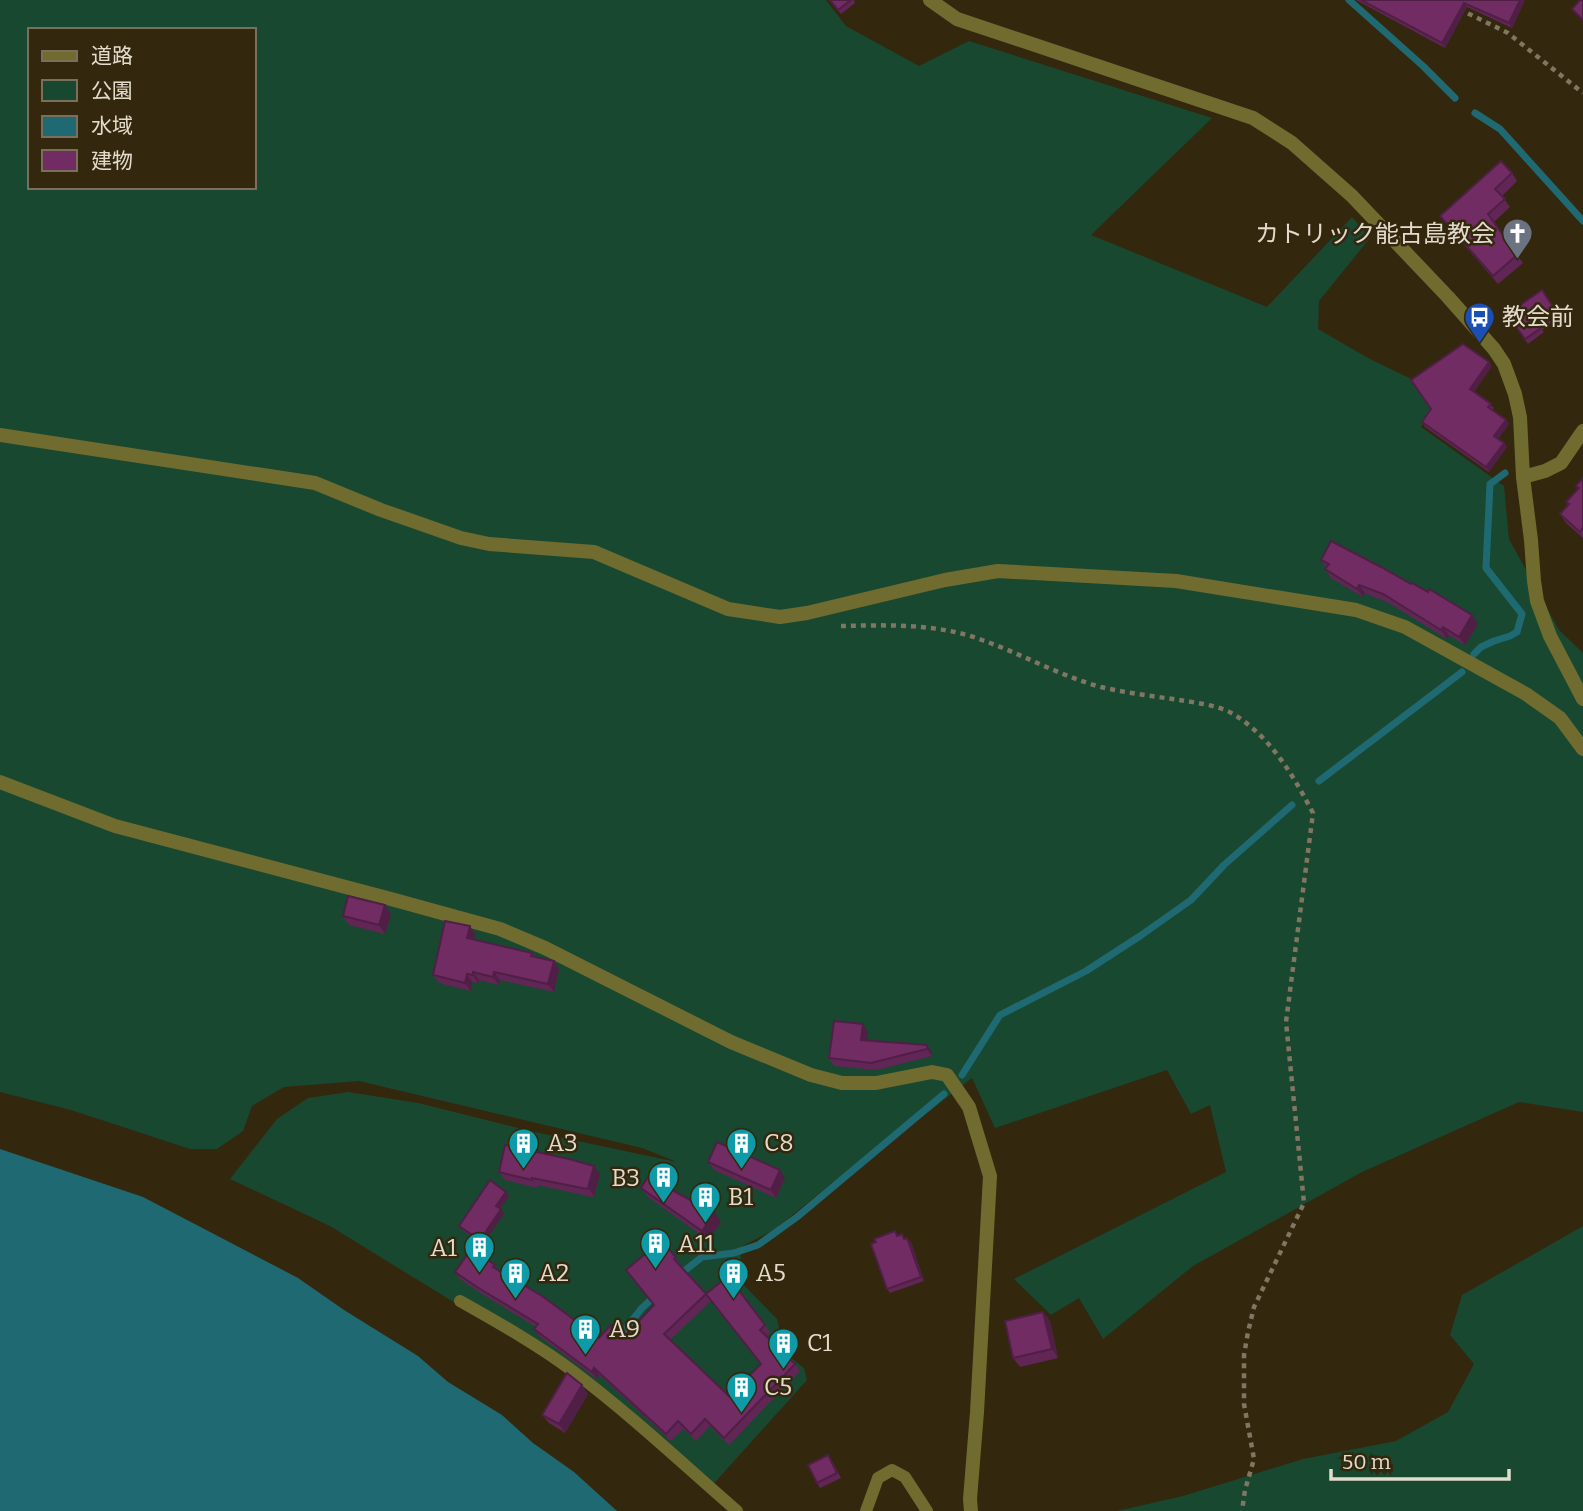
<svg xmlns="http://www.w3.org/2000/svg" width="1583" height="1511" font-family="Bitter,'Noto Sans JP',serif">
  <rect width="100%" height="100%" fill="#33270e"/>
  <!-- green -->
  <g fill="#194830" fill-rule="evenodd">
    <path d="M0,0H826L846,26L919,66L969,41L1212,118L1091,235L1267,307L1352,217L1370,238L1319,301L1318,329L1368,358L1444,395L1421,427L1504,486L1509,539L1559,630L1583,653V1112L1519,1102L1362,1172L1193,1266L1103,1339L1079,1298L1051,1315L1014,1279L1226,1172L1210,1105L1191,1114L1167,1070L995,1128L972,1078L905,1130L858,1162L775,1229L741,1247L740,1281L777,1319L785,1353L804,1368L807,1380L708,1490L588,1389L551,1362L330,1226L230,1179L277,1119L308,1098L348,1092L418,1103L530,1131L677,1162L642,1148L359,1081L284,1087L252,1106L243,1131L217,1149H190L71,1110L0,1092ZM30,30H254V187H30Z"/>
    <polygon points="1583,1226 1583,1511 1117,1511 1183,1496 1303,1459 1396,1441 1448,1412 1474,1364 1450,1335 1462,1295"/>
  </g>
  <!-- water -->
  <polygon fill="#1f6a72" points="0,1149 143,1197 298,1278 344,1310 418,1356 448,1382 502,1415 533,1443 574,1472 617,1511 0,1511"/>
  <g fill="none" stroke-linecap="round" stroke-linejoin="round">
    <!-- stream -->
    <g stroke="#1f6a72" stroke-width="7">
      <polyline points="1349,0 1423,66 1455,98"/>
      <polyline points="1475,113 1500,129 1583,221"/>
      <polyline points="1474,654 1481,647 1494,641 1510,636 1517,632 1522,614 1486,568 1490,484 1505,473"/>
      <polyline points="1319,781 1462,672"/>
      <polyline points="962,1075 1000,1015 1086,971 1140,936 1191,900 1224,865 1292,805"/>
      <polyline points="678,1276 702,1257 734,1253 758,1245 797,1217 944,1094"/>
      <polyline points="615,1342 642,1308 656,1295"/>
    </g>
    <!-- path -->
    <g stroke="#807661" stroke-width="4.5" stroke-dasharray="5 5" stroke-linecap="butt">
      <polyline points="1459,9 1508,33 1583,93"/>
      <path d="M841,626C887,625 937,623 982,640C1022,654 1060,676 1101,687C1126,693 1153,696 1179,700C1197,703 1219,705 1235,715C1272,739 1293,775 1313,813L1286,1022L1304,1203L1254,1307L1248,1332L1244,1355V1404L1254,1459L1245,1490L1242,1511"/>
    </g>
    <!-- service -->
    <g stroke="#706c30" stroke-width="12">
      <path d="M460,1301C499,1323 538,1345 574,1372C631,1415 683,1464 737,1511"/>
      <polyline points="866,1511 878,1478 892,1470 905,1477 927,1511"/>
    </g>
    <!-- minor -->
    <g stroke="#706c30" stroke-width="14">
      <polyline points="930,0 957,19 1253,118 1292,143 1352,196 1448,297 1494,349 1504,364 1515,394 1520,417 1523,477 1531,540 1534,581 1537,601 1550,636 1583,699"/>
      <polyline points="0,435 315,483 381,510 461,538 489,544 594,552 728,609 780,617 807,613 945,580 998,571 1176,581 1356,610 1405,627 1526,694 1560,718 1583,749"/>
      <polyline points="1523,477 1545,471 1561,463 1583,431"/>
      <polyline points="0,782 115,826 391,899 500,929 545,948 731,1042 811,1075 842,1083 876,1083 932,1072 947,1075 969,1107 990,1176 977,1412 970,1499 971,1511"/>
    </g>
  </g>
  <!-- wall -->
  <g fill="#612655" fill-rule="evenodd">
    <polygon points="830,0 854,0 855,3 841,14"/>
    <polygon points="1356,0 1525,0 1512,28 1467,7 1445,48"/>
    <polygon points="1512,173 1517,181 1502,196 1510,207 1494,222 1523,263 1498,284 1446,224 1440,216"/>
    <polygon points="1542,290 1560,317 1542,330 1544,332 1528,344 1507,314"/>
    <polygon points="1492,366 1474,392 1494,408 1492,410 1506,420 1509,424 1498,439 1504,443 1507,447 1489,472 1425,427 1422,422"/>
    <polygon points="1583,478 1583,538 1566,523 1560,514 1568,505 1566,502 1578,489 1576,486"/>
    <polygon points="1321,560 1411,584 1472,615 1478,624 1465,645 1449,635 1447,639 1389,603 1365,593 1363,597 1331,578 1325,569 1326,567"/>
    <polygon points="385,905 391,914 385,934 349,925 343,916"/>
    <polygon points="475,934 474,939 532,953 535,957 559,969 554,992 500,980 499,985 479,980 478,983 472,982 471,991 439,983 433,975"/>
    <polygon points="868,1032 867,1041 927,1045 932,1052 932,1056 876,1070 834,1066 829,1058"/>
    <polygon points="708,1162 785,1178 776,1198 714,1170"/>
    <polygon points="499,1172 600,1174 594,1196 592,1197 538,1185 537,1188 505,1180"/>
    <polygon points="641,1188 721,1222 708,1240 648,1197"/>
    <polygon points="509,1196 500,1209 504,1214 483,1244 462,1230 459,1226"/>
    <polygon points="902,1234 905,1239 911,1242 924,1281 890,1293 887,1289 898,1236"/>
    <path d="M676,1258L681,1265L680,1266L706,1294L728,1276L770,1332L766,1336L795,1364L800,1371L729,1445L710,1426L696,1441L683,1429L671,1441L599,1375L597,1379L539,1336L534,1329L536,1327L482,1294L460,1279L455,1272L495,1265L499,1271L599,1338L624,1337L654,1305L626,1270ZM711,1301L761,1364L729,1396L670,1340Z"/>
    <polygon points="1043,1312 1050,1321 1058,1358 1020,1367 1013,1358"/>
    <polygon points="588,1394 565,1433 549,1423 542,1415"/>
    <polygon points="831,1459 841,1478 820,1488 817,1483"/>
  </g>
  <!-- shaded-wall -->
  <g fill="#4f1f45">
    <polygon points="1520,0 1525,0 1512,28 1509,23"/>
    <polygon points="1464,3 1467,7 1445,48 1442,43"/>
    <polygon points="1489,362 1492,366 1473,393 1470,389"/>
    <polygon points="1506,420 1509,424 1497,441 1494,436"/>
    <polygon points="1504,443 1507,447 1489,472 1486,467"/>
    <polygon points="1359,585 1365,593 1363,597 1357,589"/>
    <polygon points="1472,615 1478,624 1465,645 1459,637"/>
    <polygon points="1443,627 1449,635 1447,639 1441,630"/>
    <polygon points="385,905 391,914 385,934 379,925"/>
    <polygon points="470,926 475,934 473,946 467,938"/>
    <polygon points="554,961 559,969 554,992 548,984"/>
    <polygon points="473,972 479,980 478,983 473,975"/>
    <polygon points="494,972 500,980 499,985 493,977"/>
    <polygon points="467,974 472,982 471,991 465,983"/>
    <polygon points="863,1024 868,1032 867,1048 861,1040"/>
    <polygon points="927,1045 932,1052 932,1056 927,1049"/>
    <polygon points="594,1166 600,1174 594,1196 588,1188"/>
    <polygon points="780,1170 785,1178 776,1198 771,1190"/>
    <polygon points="506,1192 509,1196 499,1210 496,1206"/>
    <polygon points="501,1209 504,1214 483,1244 480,1240"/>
    <polygon points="715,1213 721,1222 708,1240 702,1231"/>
    <polygon points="907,1238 911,1242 924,1281 921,1277"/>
    <polygon points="1043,1312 1050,1321 1058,1358 1052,1349"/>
    <polygon points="594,1368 599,1375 597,1379 592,1372"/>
    <polygon points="582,1385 588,1394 565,1433 559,1424"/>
  </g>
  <!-- building -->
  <g fill="#712c63" stroke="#4f1f45" stroke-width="2" fill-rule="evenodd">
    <polygon points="830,0 851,0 838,10"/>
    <polygon points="1361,0 1520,0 1509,23 1464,3 1442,43"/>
    <polygon points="1580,0 1583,0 1583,20 1572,9"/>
    <polygon points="1501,161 1512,173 1495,189 1505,199 1488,214 1517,255 1493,276 1440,216"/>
    <polygon points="1542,290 1557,313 1539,325 1541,328 1525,339 1507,314"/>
    <polygon points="1463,344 1489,362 1470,389 1491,404 1488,407 1506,420 1494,436 1504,443 1486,467 1422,422 1431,409 1411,380"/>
    <polygon points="1583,478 1583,530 1582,529 1580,532 1560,514 1569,504 1566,502 1579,488 1576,486"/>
    <polygon points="1331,541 1381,567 1411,584 1412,583 1428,592 1429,589 1472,615 1459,637 1443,627 1441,630 1383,594 1359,585 1357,589 1325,569 1329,564 1321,560"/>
    <polygon points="348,896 385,905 379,925 343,916"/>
    <polygon points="445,921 470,926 467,938 532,953 531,956 554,961 548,984 494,972 493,977 473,972 473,975 467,974 465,983 433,975"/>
    <polygon points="834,1021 863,1024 861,1040 927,1045 927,1049 871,1063 829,1058"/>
    <polygon points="717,1142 780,1170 771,1190 708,1162"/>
    <polygon points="505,1145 569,1159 594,1166 588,1188 587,1189 532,1178 532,1180 499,1172"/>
    <polygon points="648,1177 694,1202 696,1200 715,1213 702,1231 641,1188"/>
    <polygon points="490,1180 506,1192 496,1206 501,1209 480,1240 459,1226"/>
    <polygon points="895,1231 897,1236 902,1234 904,1239 907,1238 921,1277 887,1289 871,1244 876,1242 874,1239"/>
    <path d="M662,1240L676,1258L674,1259L706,1294L728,1276L765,1325L760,1330L795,1364L724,1438L705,1419L691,1434L678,1421L666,1434L594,1368L592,1372L534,1329L538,1324L477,1287L455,1272L471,1249L495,1265L493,1267L542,1296L599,1338L611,1325L624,1337L654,1305L626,1270ZM706,1294L761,1364L729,1396L664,1334Z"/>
    <polygon points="1043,1312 1052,1349 1013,1358 1005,1321"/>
    <polygon points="567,1373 582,1385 559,1424 542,1415"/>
    <polygon points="828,1455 837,1473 817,1483 808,1465"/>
  </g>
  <!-- icons -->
  <defs>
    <symbol id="church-pin" viewBox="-11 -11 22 30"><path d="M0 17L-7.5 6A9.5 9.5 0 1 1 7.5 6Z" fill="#6b7280" stroke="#33270e"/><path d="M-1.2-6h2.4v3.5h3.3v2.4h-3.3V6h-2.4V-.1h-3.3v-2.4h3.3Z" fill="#fff"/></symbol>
    <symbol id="bus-pin" viewBox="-11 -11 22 30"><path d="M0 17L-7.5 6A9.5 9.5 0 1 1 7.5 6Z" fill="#1a4fb4" stroke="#33270e"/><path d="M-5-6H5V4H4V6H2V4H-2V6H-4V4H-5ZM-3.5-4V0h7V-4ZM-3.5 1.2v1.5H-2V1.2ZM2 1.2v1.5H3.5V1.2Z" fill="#fff"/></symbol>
    <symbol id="building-pin" viewBox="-11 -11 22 30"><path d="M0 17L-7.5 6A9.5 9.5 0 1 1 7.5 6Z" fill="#0f9aa8" stroke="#33270e"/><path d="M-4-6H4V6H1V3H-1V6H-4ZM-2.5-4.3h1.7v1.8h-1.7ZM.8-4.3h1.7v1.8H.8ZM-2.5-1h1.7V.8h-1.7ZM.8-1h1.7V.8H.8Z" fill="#fff"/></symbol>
  </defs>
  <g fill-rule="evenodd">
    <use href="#church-pin" x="1500" y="216" width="35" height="47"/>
    <use href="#bus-pin" x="1462" y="300" width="35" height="47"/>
    <use href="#building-pin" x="506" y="1126" width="35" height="47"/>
    <use href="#building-pin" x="724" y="1126" width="35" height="47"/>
    <use href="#building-pin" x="646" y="1160" width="35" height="47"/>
    <use href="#building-pin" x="688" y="1180" width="35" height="47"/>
    <use href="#building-pin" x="638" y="1226" width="35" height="47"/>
    <use href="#building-pin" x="462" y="1230" width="35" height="47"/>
    <use href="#building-pin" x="498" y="1256" width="35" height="47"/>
    <use href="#building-pin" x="716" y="1256" width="35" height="47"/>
    <use href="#building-pin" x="568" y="1312" width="35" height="47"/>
    <use href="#building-pin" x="766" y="1326" width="35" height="47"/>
    <use href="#building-pin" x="724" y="1370" width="35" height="47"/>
  </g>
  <g text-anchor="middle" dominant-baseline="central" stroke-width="5" stroke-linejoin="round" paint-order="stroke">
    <!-- poi labels -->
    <g font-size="24" fill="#e3dbcc" stroke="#33270e" text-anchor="start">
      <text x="1495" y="234" text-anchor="end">カトリック能古島教会</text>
      <text x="1502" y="317">教会前</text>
      <text x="547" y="1143">A3</text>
      <text x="764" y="1143">C8</text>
      <text x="640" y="1178" text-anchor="end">B3</text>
      <text x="728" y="1197">B1</text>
      <text x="678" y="1244">A11</text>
      <text x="457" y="1248" text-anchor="end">A1</text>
      <text x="539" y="1273">A2</text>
      <text x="756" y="1273">A5</text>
      <text x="609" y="1329">A9</text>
      <text x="807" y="1343">C1</text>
      <text x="764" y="1387">C5</text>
    </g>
  </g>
  <!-- legend -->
  <rect x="28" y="28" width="228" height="161" fill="#33270e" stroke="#796f5a" stroke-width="2"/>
  <rect x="42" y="51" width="35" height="10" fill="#706c30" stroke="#796f5a" stroke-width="2"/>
  <text x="91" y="63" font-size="21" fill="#e3dbcc">道路</text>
  <rect x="42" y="80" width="35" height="21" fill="#194830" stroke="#796f5a" stroke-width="2"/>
  <text x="91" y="98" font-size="21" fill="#e3dbcc">公園</text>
  <rect x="42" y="116" width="35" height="21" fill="#1f6a72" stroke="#796f5a" stroke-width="2"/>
  <text x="91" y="133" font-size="21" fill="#e3dbcc">水域</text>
  <rect x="42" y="150" width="35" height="21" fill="#712c63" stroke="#796f5a" stroke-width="2"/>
  <text x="91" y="168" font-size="21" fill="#e3dbcc">建物</text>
  <!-- scale -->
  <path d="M1331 1469v10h178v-10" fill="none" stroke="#e3dbcc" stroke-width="3.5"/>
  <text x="1342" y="1469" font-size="21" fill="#e3dbcc" stroke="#33270e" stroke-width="5" paint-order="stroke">50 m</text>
</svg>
